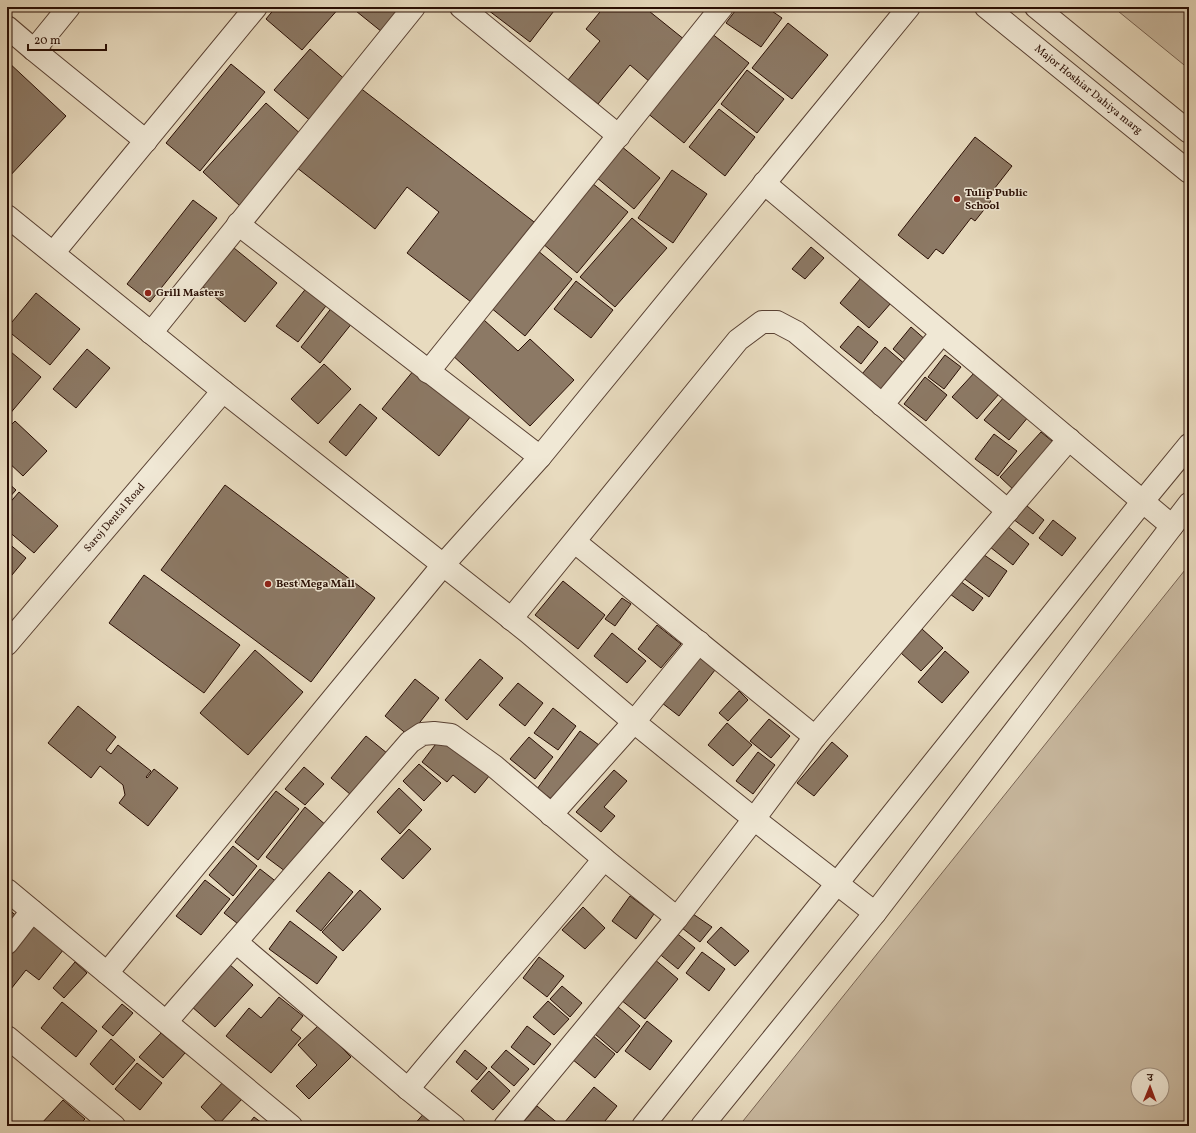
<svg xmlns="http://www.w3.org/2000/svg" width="1196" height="1133" font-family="Vollkorn,'Noto Serif Devanagari',serif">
  <rect width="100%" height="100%" fill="#e8dbbf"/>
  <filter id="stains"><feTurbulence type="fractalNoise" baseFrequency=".005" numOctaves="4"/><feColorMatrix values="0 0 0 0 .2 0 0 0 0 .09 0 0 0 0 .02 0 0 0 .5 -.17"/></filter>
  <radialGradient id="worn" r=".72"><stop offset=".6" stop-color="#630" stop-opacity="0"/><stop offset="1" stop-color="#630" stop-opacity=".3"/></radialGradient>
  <!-- green -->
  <g fill="#c8b89f" stroke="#786352" fill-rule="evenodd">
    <polygon points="1113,7 1189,7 1189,69"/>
    <path d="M1189,565V1126H739ZM1138,1075H1162V1099H1138Z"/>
  </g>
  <!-- building -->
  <g fill="#8c7965" stroke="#290e04">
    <polygon points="276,7 340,7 302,50 266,19"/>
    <polygon points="351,7 402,7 382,32"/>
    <polygon points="484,7 557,7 530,42"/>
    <polygon points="604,7 644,7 685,40 650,82 630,65 598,104 568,80 600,41 586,29"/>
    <polygon points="738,7 766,7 782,18 761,47 726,23"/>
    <polygon points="788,23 828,55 792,99 752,68"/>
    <polygon points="711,33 749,63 684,143 646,112"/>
    <polygon points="310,49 348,82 313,123 274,90"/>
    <polygon points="7,61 66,116 7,179"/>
    <polygon points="231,64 265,92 200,171 166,143"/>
    <polygon points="747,70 784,99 757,133 721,104"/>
    <polygon points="359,87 538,225 475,305 407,253 439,212 407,187 375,229 296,167"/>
    <polygon points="266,103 303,136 240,206 203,172"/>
    <polygon points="719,109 755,137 725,176 689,147"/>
    <polygon points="975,137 1012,166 987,198 991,201 975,221 971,218 943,254 936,249 928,259 898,235"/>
    <polygon points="621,146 660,178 634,209 596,177"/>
    <polygon points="672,170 707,194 673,243 638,218"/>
    <polygon points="592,183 628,212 577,273 542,243"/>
    <polygon points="193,200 217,218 150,302 127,284"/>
    <polygon points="632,218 667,248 615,307 580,277"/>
    <polygon points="811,247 824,258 805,279 792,269"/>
    <polygon points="234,248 277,283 245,322 202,286"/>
    <polygon points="537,250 572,279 525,336 490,307"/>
    <polygon points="861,278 891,303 869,328 840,303"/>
    <polygon points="576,281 613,310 591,338 554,309"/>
    <polygon points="308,286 329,302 298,342 276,326"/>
    <polygon points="36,293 80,329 50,365 7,330 7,328"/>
    <polygon points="333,306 353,322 320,363 301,347"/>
    <polygon points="484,320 518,351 530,339 574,380 530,426 451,354"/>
    <polygon points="858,326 878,342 861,364 840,347"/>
    <polygon points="911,327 927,341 909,363 893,349"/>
    <polygon points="885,347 907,366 885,393 862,374"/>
    <polygon points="87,349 110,368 76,408 53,389"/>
    <polygon points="11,352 41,377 8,416 7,415 7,357"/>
    <polygon points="945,355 961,367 944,389 928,377"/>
    <polygon points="324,364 351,389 318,424 291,399"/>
    <polygon points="414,370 471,416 439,456 382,409"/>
    <polygon points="975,372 999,394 977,419 952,397"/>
    <polygon points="925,377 947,395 926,421 904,404"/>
    <polygon points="1005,396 1029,416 1009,440 984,420"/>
    <polygon points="360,404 377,418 346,456 329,442"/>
    <polygon points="15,421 47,451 23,476 7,461 7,429"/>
    <polygon points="1041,432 1058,446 1016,492 1000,477"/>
    <polygon points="994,434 1017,451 998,476 975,459"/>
    <polygon points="7,482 16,490 7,500"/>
    <polygon points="225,485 375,598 311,682 161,570"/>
    <polygon points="19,492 58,526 34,553 7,530 7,506"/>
    <polygon points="1021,501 1044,520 1033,534 1009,516"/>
    <polygon points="1053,520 1076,538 1062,556 1039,538"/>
    <polygon points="1007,526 1029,544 1013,565 990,547"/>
    <polygon points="7,542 26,558 7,581"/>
    <polygon points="980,552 1007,571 989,597 962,577"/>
    <polygon points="144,575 240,645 204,693 109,623"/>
    <polygon points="563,581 605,615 578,649 535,615"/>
    <polygon points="960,581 983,598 973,611 950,594"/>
    <polygon points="622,598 631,604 615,626 605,619"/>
    <polygon points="657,625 681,644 661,668 638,649"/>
    <polygon points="922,629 943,648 921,671 901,653"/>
    <polygon points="612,633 646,661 627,683 594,656"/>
    <polygon points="255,650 303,692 248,755 200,713"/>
    <polygon points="945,651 969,672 942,703 918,682"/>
    <polygon points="699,657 715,670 679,716 662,703"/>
    <polygon points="480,659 503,678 467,720 445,700"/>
    <polygon points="415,679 439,698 409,736 385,716"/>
    <polygon points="518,683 543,703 525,726 499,705"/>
    <polygon points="739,691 748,700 728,721 719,713"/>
    <polygon points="78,706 116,737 106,750 111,754 118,745 151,771 146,777 147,778 154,769 178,788 148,826 119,803 125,795 123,785 100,766 91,778 48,743"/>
    <polygon points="553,708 576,726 558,750 534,733"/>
    <polygon points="769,719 790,736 771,758 750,741"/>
    <polygon points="727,723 752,745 733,766 708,745"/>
    <polygon points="580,731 599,745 556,802 537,789"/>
    <polygon points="366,736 393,758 357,800 331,778"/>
    <polygon points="442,736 490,775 475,793 453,775 447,782 422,762"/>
    <polygon points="529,737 553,757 535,779 510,759"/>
    <polygon points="832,742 848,756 814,796 797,783"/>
    <polygon points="758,752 775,765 753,794 736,781"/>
    <polygon points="419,764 441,783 424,801 403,781"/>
    <polygon points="304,767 324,784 305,805 285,789"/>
    <polygon points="614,770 627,781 604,807 615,816 601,832 576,812"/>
    <polygon points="399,788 422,810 400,834 377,812"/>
    <polygon points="276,791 299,809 258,860 235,842"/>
    <polygon points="305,807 327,826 289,874 266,857"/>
    <polygon points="409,829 431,849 403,879 381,859"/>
    <polygon points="233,846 257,866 233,896 209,875"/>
    <polygon points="260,869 278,883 242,927 224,913"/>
    <polygon points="329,872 353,892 321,931 296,911"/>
    <polygon points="205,880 230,899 201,935 176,916"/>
    <polygon points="360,890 381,909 343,951 322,932"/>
    <polygon points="630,896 654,914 636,939 612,921"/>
    <polygon points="583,907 605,928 585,949 562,930"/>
    <polygon points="7,908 19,918 7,931"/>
    <polygon points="693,914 712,927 700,942 682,928"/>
    <polygon points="290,921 337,957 317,984 269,949"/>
    <polygon points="34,925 64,949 39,980 26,970 7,994 7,958"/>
    <polygon points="721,927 749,951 735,966 707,942"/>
    <polygon points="674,931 695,948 678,969 657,952"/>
    <polygon points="702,952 725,969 709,991 686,973"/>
    <polygon points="539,957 564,976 547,997 523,978"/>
    <polygon points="654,959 678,979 645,1019 621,1000"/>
    <polygon points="75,962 87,973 64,998 53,988"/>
    <polygon points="229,964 253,985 215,1027 191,1006"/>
    <polygon points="562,986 582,1003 570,1017 550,999"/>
    <polygon points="279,997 303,1016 291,1030 301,1038 271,1073 226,1036 249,1008 261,1018"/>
    <polygon points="548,1001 569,1019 554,1035 533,1017"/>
    <polygon points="62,1002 97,1031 76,1057 41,1028"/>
    <polygon points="122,1004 133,1013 113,1036 102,1027"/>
    <polygon points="618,1007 640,1026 617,1053 595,1034"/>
    <polygon points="647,1021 672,1041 650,1070 625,1051"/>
    <polygon points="319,1025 351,1057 309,1099 296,1086 317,1065 298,1045"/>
    <polygon points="527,1026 551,1044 534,1065 511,1047"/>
    <polygon points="161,1033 185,1053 163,1078 139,1057"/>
    <polygon points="592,1035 615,1054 595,1078 572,1059"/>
    <polygon points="111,1039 135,1060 113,1085 90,1064"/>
    <polygon points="465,1050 487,1068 477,1080 456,1062"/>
    <polygon points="506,1050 529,1069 514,1086 491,1067"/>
    <polygon points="137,1063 162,1083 140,1110 115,1089"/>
    <polygon points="489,1071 510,1091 493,1110 471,1091"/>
    <polygon points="223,1082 242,1099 219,1124 201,1107"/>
    <polygon points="594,1087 617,1106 601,1126 568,1126 564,1123"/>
    <polygon points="63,1100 85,1119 78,1126 44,1126 41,1124"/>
    <polygon points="537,1106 560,1125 559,1126 520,1126"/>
    <polygon points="426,1111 442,1126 413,1126"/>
    <polygon points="254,1117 266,1126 247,1126"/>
  </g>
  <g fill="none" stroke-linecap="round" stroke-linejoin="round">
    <defs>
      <g id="street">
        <polyline points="461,7 619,136"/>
        <polyline points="986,7 1189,172"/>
        <polyline points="1036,7 1189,132"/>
        <polyline points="7,27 34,50 146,141"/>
        <polyline points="34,50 69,7"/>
        <polyline points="764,183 1172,526"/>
        <polyline points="7,216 223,391 528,632 634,722 754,819 875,913"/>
        <polyline points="238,224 540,457"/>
        <polyline points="54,252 256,7"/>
        <polyline points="151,333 414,7"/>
        <polyline points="428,372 722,7"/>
        <polyline points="882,405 942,333"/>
        <polyline points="575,542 815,737"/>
        <polyline points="511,619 738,340 762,322 777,322 796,332 1008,511"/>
        <polyline points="7,644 223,391"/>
        <polyline points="551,815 634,722 699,642"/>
        <polyline points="7,890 291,1126"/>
        <polyline points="236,942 408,1089 454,1126"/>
        <polyline points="7,943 32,911"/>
        <polyline points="107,973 443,565 540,457 909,7"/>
        <polyline points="166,1022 410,742 422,734 434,733 451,735 494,766 604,859 677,918"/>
        <polyline points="7,1037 114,1126"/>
        <path d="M408,1089C472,1011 540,937 604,859"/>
        <polyline points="505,1126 677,918 754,819 815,737 1069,439"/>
        <polyline points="643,1126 1143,501 1189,445"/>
        <polyline points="702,1126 875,913 1189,504"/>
      </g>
    </defs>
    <!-- street casing -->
    <use href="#street" stroke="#594133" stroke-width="24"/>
    <!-- street -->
    <use href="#street" stroke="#f0e8d5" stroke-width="22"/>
  </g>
  <!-- markers -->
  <g fill="#8f2418" stroke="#f0e8d5" stroke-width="1.5">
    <circle cx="957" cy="199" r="4"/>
    <circle cx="148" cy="293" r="4"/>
    <circle cx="268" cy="584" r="4"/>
  </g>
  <g text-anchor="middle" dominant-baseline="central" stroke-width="3" stroke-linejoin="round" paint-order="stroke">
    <!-- street labels -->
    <g font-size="11" fill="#290e04" stroke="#f0e8d5">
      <text transform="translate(1088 90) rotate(39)">Major Hoshiar Dahiya marg</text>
      <text transform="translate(115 518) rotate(-49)">Saroj Dental Road</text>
    </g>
    <!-- poi labels -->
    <g font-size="11" font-weight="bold" fill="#290e04" stroke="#f0e8d5" text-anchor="start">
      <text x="965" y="193">Tulip Public<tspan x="965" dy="13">School</tspan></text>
      <text x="156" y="293">Grill Masters</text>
      <text x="276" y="584">Best Mega Mall</text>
    </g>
  </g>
  <!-- margin -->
  <rect width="1196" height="1133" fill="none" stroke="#e8dbbf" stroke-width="24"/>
  <rect x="8" y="8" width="1180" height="1117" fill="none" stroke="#290e04" stroke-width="2"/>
  <rect x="12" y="12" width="1172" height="1109" fill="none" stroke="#290e04"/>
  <!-- north arrow -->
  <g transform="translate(1150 1087) rotate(1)"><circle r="19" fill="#f0e8d5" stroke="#a09181"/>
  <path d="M0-3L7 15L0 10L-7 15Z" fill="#8f2418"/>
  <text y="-6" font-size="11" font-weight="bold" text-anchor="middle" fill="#290e04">उ</text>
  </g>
  <!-- scale -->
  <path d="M28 44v6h78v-6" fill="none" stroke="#290e04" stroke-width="2"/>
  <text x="34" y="44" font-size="12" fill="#290e04" stroke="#f0e8d5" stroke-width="3" paint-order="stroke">20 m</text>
  <rect width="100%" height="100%" filter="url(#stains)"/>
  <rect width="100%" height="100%" fill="url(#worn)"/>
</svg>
